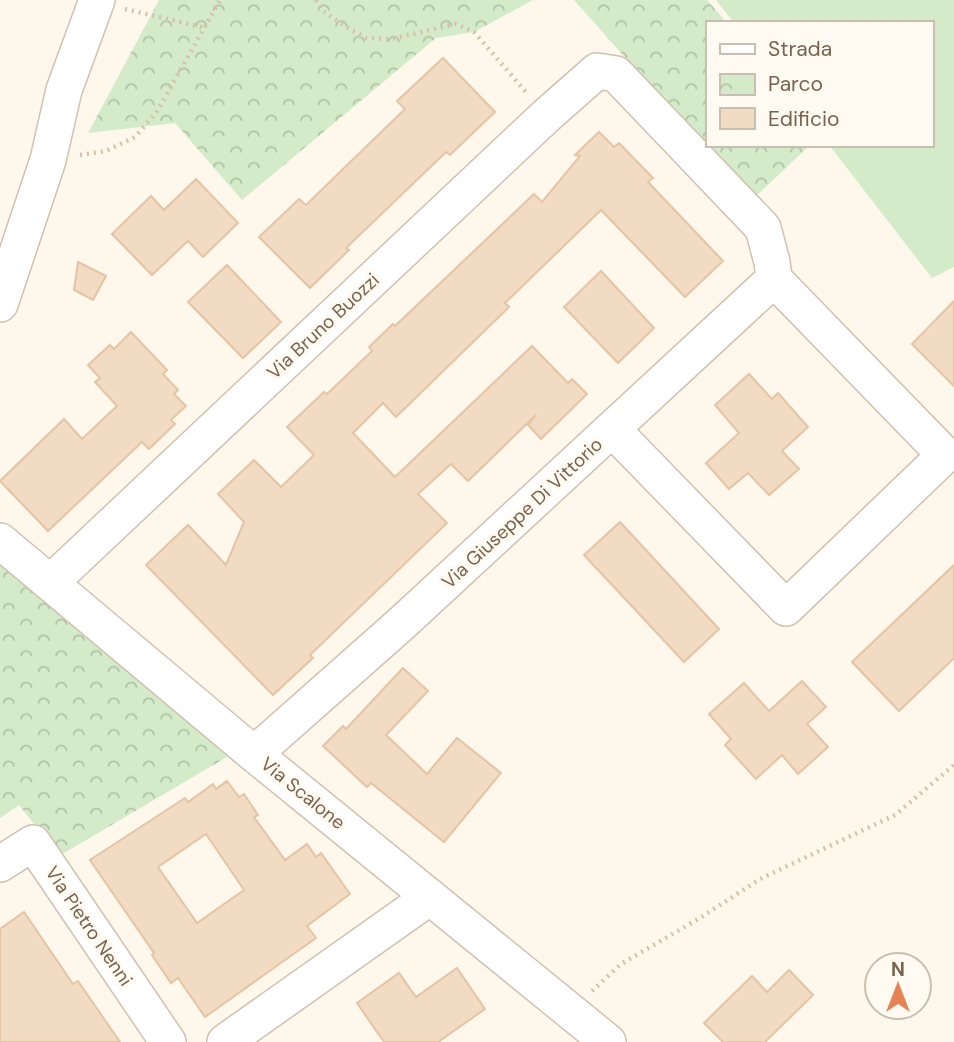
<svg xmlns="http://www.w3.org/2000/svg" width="954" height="1042" font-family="'DM Sans',sans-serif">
  <defs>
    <pattern id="park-crowns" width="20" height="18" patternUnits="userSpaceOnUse" patternTransform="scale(1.75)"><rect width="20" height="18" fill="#d3ebc9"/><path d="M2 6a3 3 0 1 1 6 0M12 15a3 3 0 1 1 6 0" fill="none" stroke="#b0c2a5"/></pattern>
  </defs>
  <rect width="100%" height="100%" fill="#fdf8eb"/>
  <!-- green -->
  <polygon fill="#d3ebc9" points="716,0 954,0 954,267 932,278 829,145 931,145 931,23 734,23"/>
  <!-- park -->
  <g fill="url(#park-crowns)">
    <polygon points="159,0 533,0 474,32 436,38 242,200 175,123 88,133"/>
    <polygon points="574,0 707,0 727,23 707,23 707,145 810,145 752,200"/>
    <polygon points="0,565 22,579 232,754 59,856 19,805 0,818"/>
  </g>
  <!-- building -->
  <g fill="#f2dbc3" stroke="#e5c4a3" stroke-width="2" fill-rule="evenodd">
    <polygon points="443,58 495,112 450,155 446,152 346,248 349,250 310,288 259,237 299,199 306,205 405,109 397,101"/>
    <polygon points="599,132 614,147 619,143 653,178 648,182 723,261 685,297 601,210 505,303 509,307 396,417 383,403 353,433 395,477 532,346 568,383 572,379 587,394 541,439 528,425 536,415 468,481 451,464 418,494 447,523 310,655 313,658 273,695 146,565 188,525 226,565 244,522 218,494 254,460 281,487 314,455 287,427 324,392 327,394 372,351 369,347 393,324 395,326 534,194 542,202 580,156 575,155"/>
    <polygon points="196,179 238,223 203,257 188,241 152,275 112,234 151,196 164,210"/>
    <polygon points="78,262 106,276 93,300 74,290"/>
    <polygon points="227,265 281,322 243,358 188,302"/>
    <polygon points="601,271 654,328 618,363 564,307"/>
    <polygon points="954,301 954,386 912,344"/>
    <polygon points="131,332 167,370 163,374 178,390 174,394 186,406 171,420 175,424 149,449 142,442 48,531 0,481 64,419 82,439 117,406 95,382 100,378 88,365 110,345 114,349"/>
    <polygon points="749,374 772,399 778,393 808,427 782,451 799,469 769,495 748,473 729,489 706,463 739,433 715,405"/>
    <polygon points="620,522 719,629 684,662 584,555"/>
    <polygon points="954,565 954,658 899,711 852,662"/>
    <polygon points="403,668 428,691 386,735 427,774 457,738 501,773 444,842 371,783 367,787 323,746 343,726 346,729"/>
    <polygon points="802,681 826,707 807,724 828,747 798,774 782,755 756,779 725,745 731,739 709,714 744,683 769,711"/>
    <path d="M227,781L239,797L244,794L258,815L254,817L285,860L307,844L316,857L321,853L350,894L307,926L316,938L205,1017L178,978L171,983L152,955L154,953L90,860L185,798L188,802L213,784L216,789ZM206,834L244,890L197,923L158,867Z"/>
    <polygon points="24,912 73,984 78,981 120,1042 0,1042 0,929"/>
    <polygon points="457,968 485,1009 438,1042 384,1042 357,1003 399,973 416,997"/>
    <polygon points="789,970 813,995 765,1042 723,1042 704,1023 752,976 767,992"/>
  </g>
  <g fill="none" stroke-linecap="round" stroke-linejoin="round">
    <defs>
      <g id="minor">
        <polyline points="0,304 48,160 64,90 97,0"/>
        <polyline points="612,429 786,608 945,455 774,279"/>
        <polyline points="0,541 254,754 608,1042"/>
        <polyline points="50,583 546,116 597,71 616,74 763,228 772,262 774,279 401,624 254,754"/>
        <polyline points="0,864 33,843 168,1042"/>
        <polyline points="225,1042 430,897"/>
      </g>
    </defs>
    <!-- minor casing -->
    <use href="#minor" stroke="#d0c1b0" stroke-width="38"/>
    <!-- path -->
    <g stroke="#d8bfa5" stroke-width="4.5" stroke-dasharray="2 5" stroke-linecap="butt">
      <polyline points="316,0 323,11 343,25 366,38 391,39 456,24 474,32 526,92"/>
      <polyline points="125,9 206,28"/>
      <polyline points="80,155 106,151 135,137 156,113 220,0"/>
      <polyline points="592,991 621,964 700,918 760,879 895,815 954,765"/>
    </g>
    <!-- minor -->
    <use href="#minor" stroke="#fff" stroke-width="35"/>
  </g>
  <g text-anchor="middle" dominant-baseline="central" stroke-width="7" stroke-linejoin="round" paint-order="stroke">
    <!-- street labels -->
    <g font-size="19" fill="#79624d" stroke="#fffbf2">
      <text transform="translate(323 326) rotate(-43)">Via Bruno Buozzi</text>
      <text transform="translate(522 513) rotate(-43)">Via Giuseppe Di Vittorio</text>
      <text transform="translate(303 793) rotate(39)">Via Scalone</text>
      <text transform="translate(89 926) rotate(56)">Via Pietro Nenni</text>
    </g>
  </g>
  <!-- legend -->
  <rect x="706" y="21" width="228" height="126" fill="#fffbf2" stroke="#c9beb0" stroke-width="2"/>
  <rect x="720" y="44" width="35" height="10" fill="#ffffff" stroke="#c9beb0" stroke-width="2"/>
  <text x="768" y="56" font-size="21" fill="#79624d">Strada</text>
  <rect x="720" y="74" width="35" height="21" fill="url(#park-crowns)" stroke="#c9beb0" stroke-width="2"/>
  <text x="768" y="91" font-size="21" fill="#79624d">Parco</text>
  <rect x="720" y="108" width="35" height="21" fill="#f2dbc3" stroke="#c9beb0" stroke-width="2"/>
  <text x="768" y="126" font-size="21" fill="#79624d">Edificio</text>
  <!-- north arrow -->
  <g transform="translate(898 986)"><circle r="33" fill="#fffbf2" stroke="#c9beb0" stroke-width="2"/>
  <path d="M0-5L12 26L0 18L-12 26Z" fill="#e58352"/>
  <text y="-10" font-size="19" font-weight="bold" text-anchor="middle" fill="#79624d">N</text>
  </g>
</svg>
